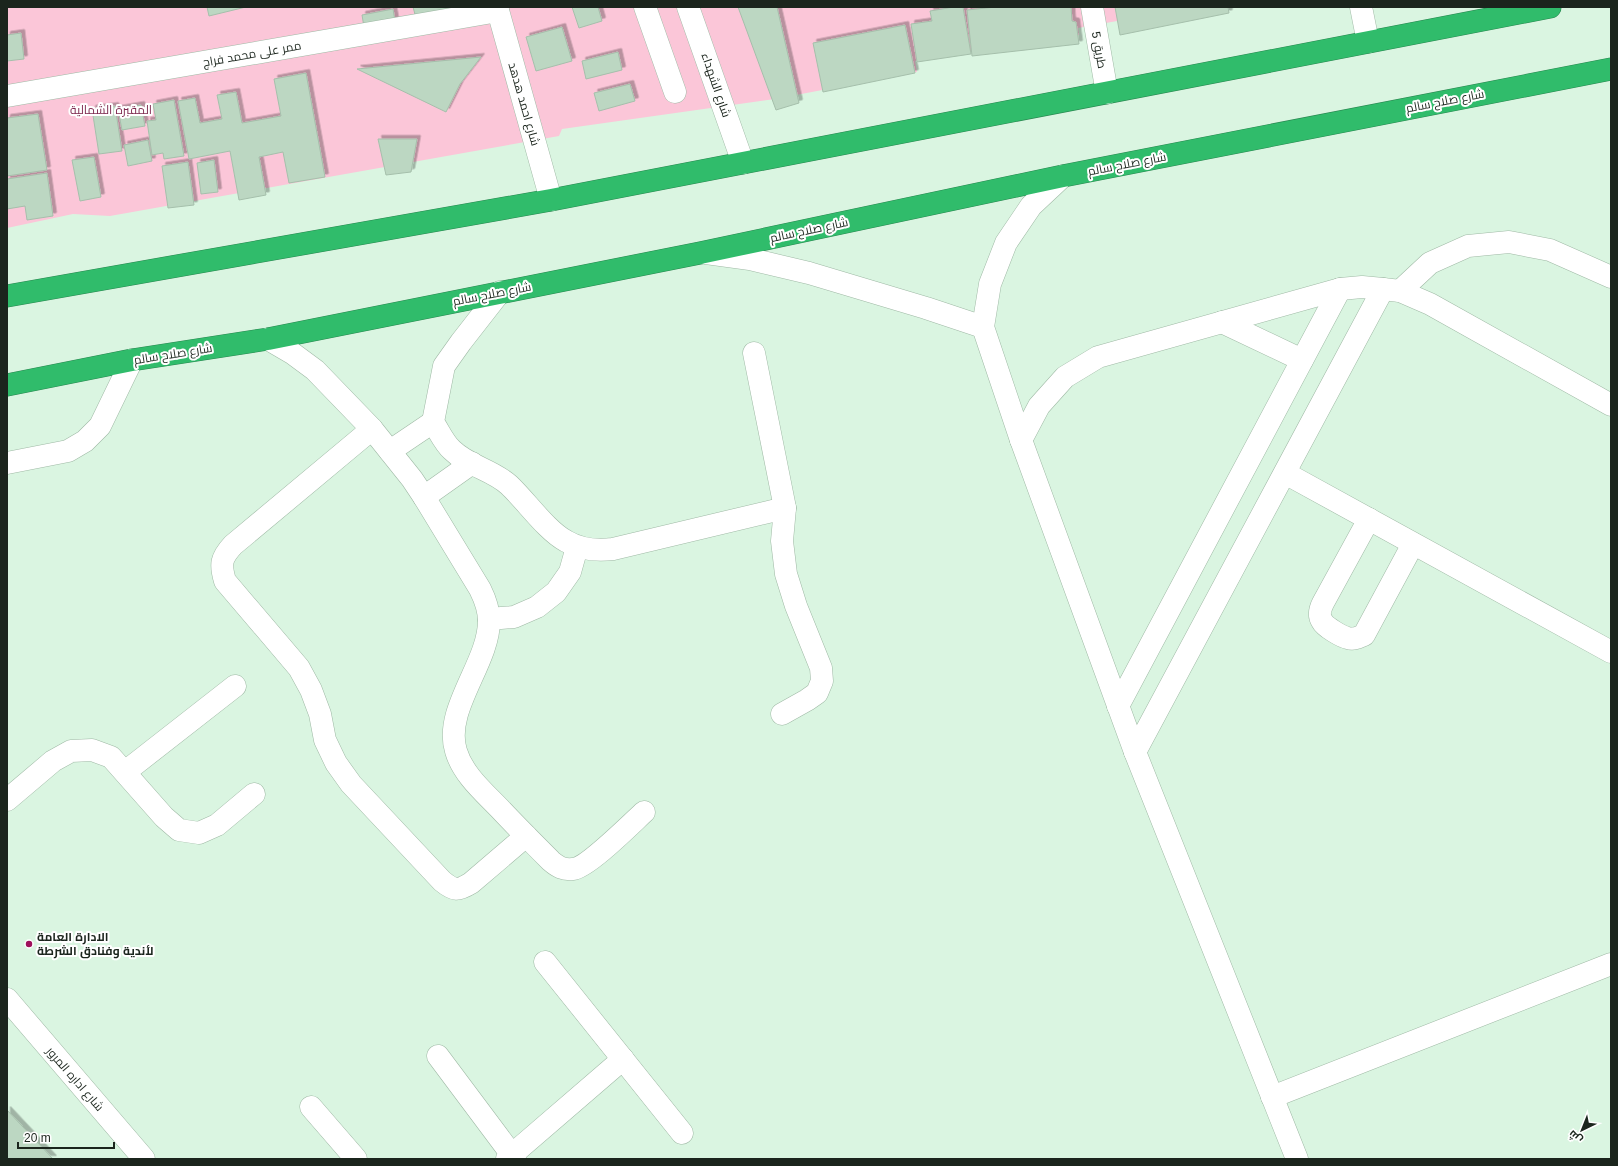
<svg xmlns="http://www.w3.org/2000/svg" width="1618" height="1166" font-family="Helvetica,Cairo,sans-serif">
  <defs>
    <filter id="shadow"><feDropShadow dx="3.5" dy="-3.5" stdDeviation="0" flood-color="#0004"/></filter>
  </defs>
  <rect width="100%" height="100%" fill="#daf5e1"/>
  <!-- green -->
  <polygon fill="#fbc6d8" points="7,7 1195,7 1078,28 1079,35 915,61 917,72 775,99 562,129 559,136 110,216 73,214 7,228"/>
  <!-- building -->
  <g fill="#bcd7c2" stroke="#a5bfab" filter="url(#shadow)">
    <polygon points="207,7 246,7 209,16"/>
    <polygon points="413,7 478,7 419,29"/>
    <polygon points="572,7 598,7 602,21 579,28"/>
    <polygon points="738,7 777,7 799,103 776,110"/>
    <polygon points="954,7 963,7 971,54 917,62 911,24 932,21 930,11"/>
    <polygon points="996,7 1071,7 1072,21 1076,22 1079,44 972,56 967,10"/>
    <polygon points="1115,7 1228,7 1229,13 1120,35"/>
    <polygon points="393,9 396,27 365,33 362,15"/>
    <polygon points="905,25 915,73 823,92 813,43"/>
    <polygon points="562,27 572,61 536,71 526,37"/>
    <polygon points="21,33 24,59 7,61 7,35"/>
    <polygon points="618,52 622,70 586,79 582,61"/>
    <polygon points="481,57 460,84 446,112 357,69"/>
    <polygon points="306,73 325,177 289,183 283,152 259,157 266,195 239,200 230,151 189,159 178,101 195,98 200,123 222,119 217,95 236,92 242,123 281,116 274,79"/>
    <polygon points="630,84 635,101 599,111 594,93"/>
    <polygon points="174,100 184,156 164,159 163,153 152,155 147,121 156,120 153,104"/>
    <polygon points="141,105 145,126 122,130 118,109"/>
    <polygon points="115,106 122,151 99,154 92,109"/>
    <polygon points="38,114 47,170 7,176 7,118"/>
    <polygon points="378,139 417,139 411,172 386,175"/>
    <polygon points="148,140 152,161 128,166 124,145"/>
    <polygon points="94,157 101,197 80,201 72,160"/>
    <polygon points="214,160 218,192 201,194 197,163"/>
    <polygon points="188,162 194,205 168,208 162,166"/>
    <polygon points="47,173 53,216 27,220 25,206 7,209 7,179"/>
    <polygon points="7,1110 53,1159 7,1159"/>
  </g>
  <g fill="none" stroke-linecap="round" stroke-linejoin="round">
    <defs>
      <g id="minor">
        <polyline points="497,7 551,200"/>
        <polyline points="645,7 675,92"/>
        <polyline points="688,7 743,163"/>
        <polyline points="1092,7 1107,93"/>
        <polyline points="1361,7 1368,42"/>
        <polyline points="7,96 498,11"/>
        <polyline points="1063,176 1031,206 1006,243 990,284 983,327 1021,440 1135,752 1297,1159"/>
        <polyline points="706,253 750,259 809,273 926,308 983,327"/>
        <polyline points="1400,291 1430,263 1468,246 1509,242 1550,250 1611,277"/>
        <path d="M500,292L461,342L444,366L433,422C439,431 444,443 452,450C468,466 493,470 509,485C526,501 547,531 566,541C581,550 596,551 613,549L785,508"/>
        <polyline points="1222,322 1302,360"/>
        <path d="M268,339L292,353L315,370L372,429L412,479L424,497L480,589C485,599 489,609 489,621C489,663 443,710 456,751C463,775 485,793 502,811C518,828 534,844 551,861C558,867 563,870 573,869C587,868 632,823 644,812"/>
        <polyline points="754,353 785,508 782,541 786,574 796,606 821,668 822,681 817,693 807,700 782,714"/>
        <path d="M372,429L233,545C221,558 220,564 225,581L299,668L311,690L320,714L325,740L336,763L351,784L442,881C454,891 458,891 471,883L526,836"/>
        <polyline points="1021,440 1039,406 1065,377 1098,357 1340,289 1362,287 1383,289 1400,291 1430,304 1611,405"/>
        <polyline points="390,451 433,422"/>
        <polyline points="7,463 68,451 85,441 100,426 132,360"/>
        <polyline points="1285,473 1611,652"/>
        <polyline points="424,497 472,463"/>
        <path d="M1369,519L1323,603C1320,609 1318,615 1322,621C1325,627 1342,637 1348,638C1354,640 1359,637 1364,635L1413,544"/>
        <polyline points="489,619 514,617 537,607 556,592 570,572 577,547"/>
        <polyline points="1118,706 1340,289"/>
        <polyline points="1135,752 1383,289"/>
        <polyline points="125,772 235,686"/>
        <polyline points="7,800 53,761 71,751 92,750 111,757 164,817 179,830 199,833 217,825 254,794"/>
        <polyline points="545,962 682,1133"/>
        <polyline points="7,999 144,1159"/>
        <polyline points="438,1056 515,1159"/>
        <polyline points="1272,1097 1611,964"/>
        <polyline points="311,1107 356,1159"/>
        <polyline points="507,1159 623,1059"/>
      </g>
      <g id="highway">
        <polyline points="7,296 551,200 1550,7"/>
        <polyline points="7,385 132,360 268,339 700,253 1063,176 1611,69"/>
      </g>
    </defs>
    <!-- minor casing -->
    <use href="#minor" stroke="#9fb9a5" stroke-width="23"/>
    <!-- highway casing -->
    <use href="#highway" stroke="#298750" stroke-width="23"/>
    <!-- minor -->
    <use href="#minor" stroke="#fff" stroke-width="22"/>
    <!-- highway -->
    <use href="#highway" stroke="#30bc6b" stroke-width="22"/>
  </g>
  <!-- markers -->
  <circle fill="#9e105b" stroke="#fff" stroke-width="1.5" cx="29" cy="944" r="4"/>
  <g text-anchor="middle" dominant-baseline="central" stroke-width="4" stroke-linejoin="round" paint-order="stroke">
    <!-- street labels -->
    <g font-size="12" fill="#1b251d" stroke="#fff">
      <text transform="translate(1099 50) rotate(80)">طريق 5</text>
      <text transform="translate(252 54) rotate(-10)">ممر على محمد فراج</text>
      <text transform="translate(716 85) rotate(71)">شارع الشهداء</text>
      <text transform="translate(1445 101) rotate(-11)">شارع صلاح سالم</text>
      <text transform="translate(524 104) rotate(74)">شارع احمد هدهد</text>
      <text transform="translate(1127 164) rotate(-11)">شارع صلاح سالم</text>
      <text transform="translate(809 230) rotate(-12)">شارع صلاح سالم</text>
      <text transform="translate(492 294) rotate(-11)">شارع صلاح سالم</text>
      <text transform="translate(173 354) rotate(-9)">شارع صلاح سالم</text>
      <text transform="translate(75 1079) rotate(49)">شارع اداره المرور</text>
    </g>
    <!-- park labels -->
    <g font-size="12" fill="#7e294f" stroke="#fff">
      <text x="111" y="110">المقبرة الشمالية</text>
    </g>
    <!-- poi labels -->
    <g font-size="12" font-weight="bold" fill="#1b251d" stroke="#fff" text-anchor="start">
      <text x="37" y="937">الادارة العامة<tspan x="37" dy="14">لأندية وفنادق الشرطة</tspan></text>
    </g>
  </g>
  <!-- border -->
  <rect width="1618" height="1166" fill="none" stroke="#1b251d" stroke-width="16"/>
  <!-- north arrow -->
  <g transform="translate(1582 1130) rotate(223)" stroke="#ffffff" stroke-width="3" paint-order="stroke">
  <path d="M0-3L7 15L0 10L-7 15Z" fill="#1b251d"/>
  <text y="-6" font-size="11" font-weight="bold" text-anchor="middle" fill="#1b251d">ش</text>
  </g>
  <!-- scale -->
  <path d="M18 1142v6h96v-6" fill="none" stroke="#1b251d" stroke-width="2"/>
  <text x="24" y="1142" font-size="12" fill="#1b251d" stroke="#ffffff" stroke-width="3" paint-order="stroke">20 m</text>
</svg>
